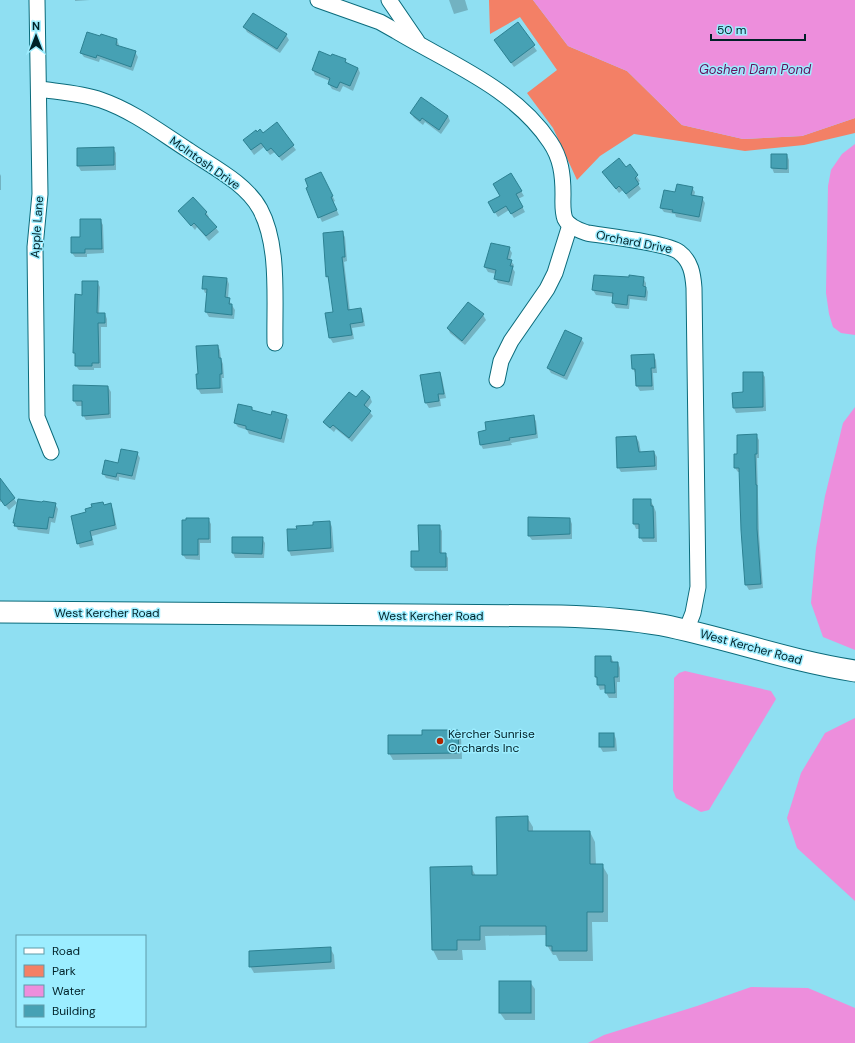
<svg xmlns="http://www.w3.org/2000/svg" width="855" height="1043" font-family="'DM Sans',sans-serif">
  <rect width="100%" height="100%" fill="#8fdff2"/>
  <!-- green -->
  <polygon fill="#f38066" points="489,0 533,0 568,46 627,71 682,125 743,139 802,136 855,118 855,133 804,145 745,151 634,134 600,156 577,180 553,128 527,93 557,70 520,17 490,34"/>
  <!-- water -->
  <g fill="#ed8edc">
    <polygon points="533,0 855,0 855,118 802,136 743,139 682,125 627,71 568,46"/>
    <polygon points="855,144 855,335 841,333 833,327 829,314 826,293 828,186 831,170 842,154"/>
    <polygon points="855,407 855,650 823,637 811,603 816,548 825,496 843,423"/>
    <polygon points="685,671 771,691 776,699 709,810 701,812 676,798 673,790 674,678 679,673"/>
    <polygon points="855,718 855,901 797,848 787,818 801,773 825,733"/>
    <polygon points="751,987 808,988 855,1008 855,1043 588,1043 604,1035 697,1006"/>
  </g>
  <!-- shadow -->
  <g fill="#0003">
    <polygon points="75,0 90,0 75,1"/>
    <polygon points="449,0 465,0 468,10 454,14"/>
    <polygon points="518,24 537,51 514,67 495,40"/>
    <polygon points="244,27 286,35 289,40 280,53 247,32"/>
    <polygon points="101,37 117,40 119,45 119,47 135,52 138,57 133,71 100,59 99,62 84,57 81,53"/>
    <polygon points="332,58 345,60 348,64 358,68 360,73 353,91 343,86 340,92 332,89 329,84 330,81 315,75 313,70"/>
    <polygon points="411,113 448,116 450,121 441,134 425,122 423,125 414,118"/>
    <polygon points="277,124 296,150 282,161 275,152 270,155 264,147 254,155 247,145"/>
    <polygon points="113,148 116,153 116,170 81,171 78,166"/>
    <polygon points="772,155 787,155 789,160 789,173 774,173 772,168"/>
    <polygon points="629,166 640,181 637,183 641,189 629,199 623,190 619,193 606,176"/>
    <polygon points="0,174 1,176 1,190 0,190"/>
    <polygon points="511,175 524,196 518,199 525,212 514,218 509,210 498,217 489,203 501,196"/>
    <polygon points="323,177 335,201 333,202 339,215 322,222 307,188"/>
    <polygon points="692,188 695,192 694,197 702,198 705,203 701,222 676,217 675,214 664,212 661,208 676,194"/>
    <polygon points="179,211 206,212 209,217 208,218 219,232 209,241 197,227 195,230"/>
    <polygon points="100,220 103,225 104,253 87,254 87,257 75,257 72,253 81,238"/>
    <polygon points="342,232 345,237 347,261 344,262 350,311 361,309 363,314 365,326 352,328 354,339 333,343 330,338 334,313 329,281 327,276"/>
    <polygon points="509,248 512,253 510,260 514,265 513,269 515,272 512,286 498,283 495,278 496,274 488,272 485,267"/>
    <polygon points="643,278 646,283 646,287 648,292 647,301 630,299 629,309 616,308 613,303 614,297 596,295 593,290"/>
    <polygon points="227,279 229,284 228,299 235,310 234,319 209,317 206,312 208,293 205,293 203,288"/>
    <polygon points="97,282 100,287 99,314 105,314 107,319 107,327 101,327 101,368 94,368 94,370 79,370 76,366"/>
    <polygon points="483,315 486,320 465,345 450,333 448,328"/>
    <polygon points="581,339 584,343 567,380 551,373 548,368"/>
    <polygon points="217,346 220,350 221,359 223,364 224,378 222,378 223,393 201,394 198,389 197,375"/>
    <polygon points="653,355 656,360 657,373 653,373 654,390 640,391 637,386 636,374 633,369"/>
    <polygon points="440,373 442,378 446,398 440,399 441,406 429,408 426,403 421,376"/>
    <polygon points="762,373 765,377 766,411 736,413 734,408"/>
    <polygon points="108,387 111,392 111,418 86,420 83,415 83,406 77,406 74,401"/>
    <polygon points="370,397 372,402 367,409 373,416 352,442 336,429 334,432 327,426 324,422 356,399"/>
    <polygon points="252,408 253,412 272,416 286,416 289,420 284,443 249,434 247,430 238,427 235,423"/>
    <polygon points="533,416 536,421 538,438 511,443 512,445 483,449 481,445"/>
    <polygon points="756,435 759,440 759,458 757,458 759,534 763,588 749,590 746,585 740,472 738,472 735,468 738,455"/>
    <polygon points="636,437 639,442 641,453 654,452 657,457 657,470 621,472 618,467"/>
    <polygon points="137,453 140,458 135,480 119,477 119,481 106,478 103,473"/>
    <polygon points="0,480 17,503 9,510 2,501 0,502"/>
    <polygon points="634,500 650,500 653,505 656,512 657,542 643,542 640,537 640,529 636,529 634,524"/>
    <polygon points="55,504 58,509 55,523 51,522 49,534 18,530 14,522"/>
    <polygon points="110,504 113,509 117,529 92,536 94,545 80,548 78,543 104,506"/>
    <polygon points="208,519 211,524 211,543 200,543 200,560 186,559 183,555"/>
    <polygon points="570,519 572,524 572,539 532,540 529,536"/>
    <polygon points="330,522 332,527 334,552 291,556 289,551 298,530"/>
    <polygon points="439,526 442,531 442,554 445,554 448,558 448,571 415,571 412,567 420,552"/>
    <polygon points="262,538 265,543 264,558 235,558 233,553"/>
    <polygon points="611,657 614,663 618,663 620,668 620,682 617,682 617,698 609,698 606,693 606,689 600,690 598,685 596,676"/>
    <polygon points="458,731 461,737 462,759 393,760 389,753 423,736"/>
    <polygon points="614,734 616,739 617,751 603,752 600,747"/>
    <polygon points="527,817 533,827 533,832 590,832 595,842 596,865 602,865 608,875 608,922 592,922 593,961 559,961 556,955 553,955 547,945 547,935 485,936 486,950 462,950 463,960 438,960 433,950 471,867 476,876 498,876"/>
    <polygon points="330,948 334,955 335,969 254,973 250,966"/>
    <polygon points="530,982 535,989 535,1020 505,1020 500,1013"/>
  </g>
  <!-- building -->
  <g fill="#46a1b4" stroke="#2d8192">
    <polygon points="253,13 287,34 277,49 243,27"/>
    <polygon points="518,22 535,45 511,63 494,40"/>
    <polygon points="87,32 100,36 101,34 117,39 116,45 136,51 131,67 97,55 96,58 80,53"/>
    <polygon points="319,51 331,56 332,54 346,59 345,62 358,68 350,86 340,82 337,88 328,84 330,78 312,70"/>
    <polygon points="421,97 448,116 439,130 422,118 420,121 410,113"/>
    <polygon points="277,122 294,145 279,157 271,148 267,151 261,143 251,150 243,140 256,130 257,132 260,129 263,133"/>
    <polygon points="114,147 114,165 77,166 77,148"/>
    <polygon points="771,154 787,154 787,169 771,168"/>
    <polygon points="619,158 626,167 630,164 638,175 635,178 639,184 626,194 619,186 616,189 602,172"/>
    <polygon points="321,172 333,196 331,197 337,210 318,218 306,188 308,187 305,179"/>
    <polygon points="511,173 522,191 516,194 523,207 511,214 506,206 494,213 488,202 500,196 493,184"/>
    <polygon points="677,184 693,187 691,195 703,197 699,217 672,212 673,210 660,208 664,190 675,192"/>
    <polygon points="193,197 207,212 205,214 217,227 206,236 194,223 191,226 178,211"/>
    <polygon points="80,219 101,219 102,249 85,249 85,253 71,253 71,237 80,237"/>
    <polygon points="343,231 345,257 342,257 348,310 361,308 363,322 350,324 352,335 329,338 325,313 333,312 328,276 326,277 323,233"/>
    <polygon points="491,243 510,247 507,259 512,260 510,266 513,266 509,282 494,279 496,270 484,267"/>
    <polygon points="594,275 629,277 629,275 644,277 643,286 646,287 645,297 628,295 627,305 612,303 613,293 592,290"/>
    <polygon points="203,276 227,278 225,297 230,298 229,304 232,304 232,315 205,312 207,289 202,289"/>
    <polygon points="82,281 98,281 97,313 105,313 105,323 98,323 99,363 92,363 92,366 75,366 75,353 73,353 75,294 82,295"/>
    <polygon points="468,302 484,314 462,341 447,328"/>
    <polygon points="565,330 582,338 564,376 547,368"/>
    <polygon points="218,345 219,358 221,358 222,374 220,374 220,388 197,389 196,374 198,374 196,346"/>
    <polygon points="654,354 655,368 651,368 652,386 636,386 635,369 632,369 631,355"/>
    <polygon points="440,372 444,394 438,394 439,401 425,403 420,375"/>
    <polygon points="743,372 763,372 763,407 733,408 732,393 743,392"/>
    <polygon points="73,385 108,386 109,414 82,416 82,401 73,401"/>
    <polygon points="362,390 370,397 364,405 371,411 349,438 333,425 330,428 323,422 349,392 356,397"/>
    <polygon points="238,404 252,407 252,410 271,415 272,411 287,415 281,439 246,429 246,426 234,423"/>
    <polygon points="534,415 536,434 509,438 510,440 480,445 478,432 486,430 485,422"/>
    <polygon points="757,434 757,454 755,454 756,485 757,485 757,529 761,584 745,585 741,530 739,468 734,468 734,454 737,454 737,435"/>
    <polygon points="636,436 639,452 654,451 655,466 617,468 616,437"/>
    <polygon points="121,449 138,452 132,476 117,473 116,477 102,474 105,460 118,463"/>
    <polygon points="0,478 15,498 5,506 0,499"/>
    <polygon points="18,499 42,502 43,501 56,503 53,518 49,517 47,529 14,526 15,523 13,523"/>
    <polygon points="633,499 651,499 651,506 653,506 654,538 639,538 639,524 633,524"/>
    <polygon points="103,502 104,505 111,503 115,525 90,531 92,540 77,544 71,516 86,512 85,509 92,507 91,504"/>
    <polygon points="528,517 570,518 570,534 528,536"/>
    <polygon points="186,518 209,518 209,539 198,539 198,555 182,555 182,520 186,520"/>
    <polygon points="330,521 331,548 288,551 287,529 297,529 296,526 313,525 313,522"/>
    <polygon points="418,525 440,525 440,553 446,553 446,567 411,567 411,551 419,551"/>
    <polygon points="232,537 263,537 262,554 232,553"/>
    <polygon points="595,656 611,656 611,662 618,662 618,677 614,677 615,693 605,693 605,685 597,685 597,677 595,677"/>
    <polygon points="422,730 458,730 459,753 388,754 388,735 422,735"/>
    <rect x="599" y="733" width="15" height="14"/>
    <polygon points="528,816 528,831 590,831 590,864 603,864 603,912 587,912 587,951 552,951 552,946 546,946 546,926 480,926 480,940 457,940 457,950 432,950 430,867 472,866 472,875 497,875 496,817"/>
    <polygon points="331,947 331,962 249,967 249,951"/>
    <rect x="499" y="981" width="32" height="32"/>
  </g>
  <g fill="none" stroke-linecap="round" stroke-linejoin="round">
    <defs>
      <g id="minor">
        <polyline points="37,0 40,194 35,247 37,417 51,452"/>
        <path d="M318,0L380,22L396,31C449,63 514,88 550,142C561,158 563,175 563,194C563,202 562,211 565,219C569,227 579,230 587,233C605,236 668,243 679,252C691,261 693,274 694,288L698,587L693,613L686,631"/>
        <polyline points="389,0 417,41"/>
        <path d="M39,89C60,92 81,93 101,100C133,111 160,132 188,150C211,166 246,183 260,209C280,246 274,302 275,343"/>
        <polyline points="497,380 501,361 511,341 547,289 555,273 570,225"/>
      </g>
      <path id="secondary" d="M0,612L561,616C595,617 628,619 662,625C727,638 789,661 855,671"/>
    </defs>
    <!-- minor casing -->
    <use href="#minor" stroke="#0b6b7b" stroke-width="17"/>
    <!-- secondary casing -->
    <use href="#secondary" stroke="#0b6b7b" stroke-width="23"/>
    <!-- minor -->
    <use href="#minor" stroke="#fff" stroke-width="15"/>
    <!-- secondary -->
    <use href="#secondary" stroke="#fff" stroke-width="21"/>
  </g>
  <!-- markers -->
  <circle fill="#b02400" stroke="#9cedff" stroke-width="1.5" cx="440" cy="741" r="4"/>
  <g text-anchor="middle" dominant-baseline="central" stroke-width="3" stroke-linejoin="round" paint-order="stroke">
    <!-- street labels -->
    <g font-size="12" fill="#002128" stroke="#9cedff">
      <text transform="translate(205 163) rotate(35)">McIntosh Drive</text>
      <text transform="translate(37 227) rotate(-86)">Apple Lane</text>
      <text transform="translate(634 242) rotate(11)">Orchard Drive</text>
      <text x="107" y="613">West Kercher Road</text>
      <text x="431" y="616">West Kercher Road</text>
      <text transform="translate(751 647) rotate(15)">West Kercher Road</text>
    </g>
    <!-- poi labels -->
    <g font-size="12" fill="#002128" stroke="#9cedff" text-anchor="start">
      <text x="448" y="734">Kercher Sunrise<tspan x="448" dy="14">Orchards Inc</tspan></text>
    </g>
    <!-- water labels -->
    <g font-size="13" font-style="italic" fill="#650f5b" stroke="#9cedff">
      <text x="755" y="69">Goshen Dam Pond</text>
    </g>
  </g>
  <!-- legend -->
  <rect x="16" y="935" width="130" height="92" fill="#9cedff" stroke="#5e9ba9"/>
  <rect x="24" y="948" width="20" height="6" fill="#ffffff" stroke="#5e9ba9"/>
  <text x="52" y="955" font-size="12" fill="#002128">Road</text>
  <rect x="24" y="965" width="20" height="12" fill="#f38066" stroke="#5e9ba9"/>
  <text x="52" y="975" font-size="12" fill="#002128">Park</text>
  <rect x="24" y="985" width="20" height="12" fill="#ed8edc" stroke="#5e9ba9"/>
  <text x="52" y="995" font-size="12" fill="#002128">Water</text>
  <rect x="24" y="1005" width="20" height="12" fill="#46a1b4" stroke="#5e9ba9"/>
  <text x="52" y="1015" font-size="12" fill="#002128">Building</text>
  <!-- north arrow -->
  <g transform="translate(36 36)" stroke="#9cedff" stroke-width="3" paint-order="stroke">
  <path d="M0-3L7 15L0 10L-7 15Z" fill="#002128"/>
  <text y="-6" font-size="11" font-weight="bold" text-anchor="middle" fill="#002128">N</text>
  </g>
  <!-- scale -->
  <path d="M711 34v6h94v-6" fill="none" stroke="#002128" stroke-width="2"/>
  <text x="717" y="34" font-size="12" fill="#002128" stroke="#9cedff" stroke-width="3" paint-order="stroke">50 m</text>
</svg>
